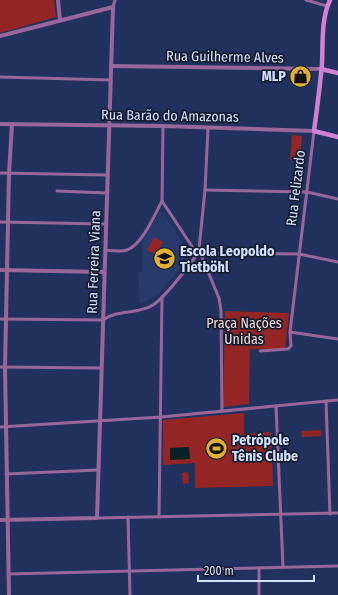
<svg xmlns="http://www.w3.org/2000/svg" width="338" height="595" font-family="'Fira Sans Condensed',sans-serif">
  <rect width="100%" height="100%" fill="#20315d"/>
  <!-- built -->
  <polygon fill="#263a6c" points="160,212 162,212 164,213 171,224 187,250 189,258 158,294 151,299 140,304 138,272 142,271 142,242"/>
  <!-- green -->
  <g fill="#932525">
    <polygon points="0,0 54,0 56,17 0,33"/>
    <polygon points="292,135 302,136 300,161 290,160"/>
    <polygon points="154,237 163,242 156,255 147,250"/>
    <polygon points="225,311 289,313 285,350 250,349 249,404 223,407"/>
    <polygon points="244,413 244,434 271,432 273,486 195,488 195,463 163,465 163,420"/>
    <polygon points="321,430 321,436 302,437 301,431"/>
    <polygon points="188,472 189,483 183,484 182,473"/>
  </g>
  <!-- water -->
  <polygon fill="#072124" points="189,447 190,459 170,460 170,448"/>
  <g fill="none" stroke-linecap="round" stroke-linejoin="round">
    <!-- minor -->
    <g stroke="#99669b" stroke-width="3">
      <polyline points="306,0 327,6"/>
      <polyline points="113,7 115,0"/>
      <polyline points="0,77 111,80"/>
      <polyline points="163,126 162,201 195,251"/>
      <polyline points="0,173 107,175"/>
      <polyline points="205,190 307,192 338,199"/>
      <polyline points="57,191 107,193"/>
      <polyline points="0,222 106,224"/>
      <polyline points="199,249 205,190 208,128"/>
      <path d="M105,250C112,251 121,252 127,250C142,245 155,214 162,201"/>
      <polyline points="201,253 299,254 338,262"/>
      <polyline points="201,255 219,298 221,311 222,411"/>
      <path d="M0,319L103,320C118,309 137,315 153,305C166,297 186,269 196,256"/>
      <polyline points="290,332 338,339"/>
      <polyline points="260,351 288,349 291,346 290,332 314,131"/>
      <polyline points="0,367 101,368"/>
      <polyline points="326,401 330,514"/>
      <polyline points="276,406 283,567"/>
      <polyline points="0,427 161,417 338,400"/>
      <polyline points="6,474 98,470"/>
      <polyline points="128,517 130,595"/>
      <polyline points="159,517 162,297"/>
      <polyline points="97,518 338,513"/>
      <polyline points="259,568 259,595"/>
      <polyline points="8,574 338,566"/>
    </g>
    <!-- tertiary -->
    <g stroke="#99669b" stroke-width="4">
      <polyline points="58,0 60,20"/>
      <polyline points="0,36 113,7 97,518 0,520"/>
      <polyline points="111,66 321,69"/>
      <polyline points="0,124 163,126 314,131"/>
      <polyline points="0,270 104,272"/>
      <polyline points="9,595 5,367 9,174 12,124"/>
    </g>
    <!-- secondary -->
    <g stroke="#d280d5" stroke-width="4.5">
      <path d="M330,0C321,19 323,43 322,64C320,86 317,109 314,131L338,137"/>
      <polyline points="321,69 338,73"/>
    </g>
  </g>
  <!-- icons -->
  <defs>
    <symbol id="shop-disc" viewBox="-11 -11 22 22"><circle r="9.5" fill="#e0b034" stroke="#131b2e"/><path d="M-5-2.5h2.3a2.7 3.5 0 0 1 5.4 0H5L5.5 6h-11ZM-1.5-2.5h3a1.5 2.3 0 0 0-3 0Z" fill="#111"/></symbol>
    <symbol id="school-disc" viewBox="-11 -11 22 22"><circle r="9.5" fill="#e0b034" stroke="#131b2e"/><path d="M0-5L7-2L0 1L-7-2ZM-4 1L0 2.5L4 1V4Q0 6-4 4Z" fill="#111"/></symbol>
    <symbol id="stadium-disc" viewBox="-11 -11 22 22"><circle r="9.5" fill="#e0b034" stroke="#131b2e"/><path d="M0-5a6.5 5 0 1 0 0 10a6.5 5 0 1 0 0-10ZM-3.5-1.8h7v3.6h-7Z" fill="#111"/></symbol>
  </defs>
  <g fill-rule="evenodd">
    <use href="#shop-disc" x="288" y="64" width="25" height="25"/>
    <use href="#school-disc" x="152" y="246" width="25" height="25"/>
    <use href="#stadium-disc" x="204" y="436" width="25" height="25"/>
  </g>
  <g text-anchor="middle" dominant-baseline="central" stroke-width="3.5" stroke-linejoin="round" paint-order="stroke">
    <!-- street labels -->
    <g font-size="14" fill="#d4e1fc" stroke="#131b2e">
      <text transform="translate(225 57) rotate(1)">Rua Guilherme Alves</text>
      <text transform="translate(170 116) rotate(1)">Rua Barão do Amazonas</text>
      <text transform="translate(296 188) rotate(-83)">Rua Felizardo</text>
      <text transform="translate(94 262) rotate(-88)">Rua Ferreira Viana</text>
    </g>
    <!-- poi labels -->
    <g font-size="14" font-weight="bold" fill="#d4e1fc" stroke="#131b2e" text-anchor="start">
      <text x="286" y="76" text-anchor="end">MLP</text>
      <text x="180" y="251">Escola Leopoldo<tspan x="180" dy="16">Tietböhl</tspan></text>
      <text x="232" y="440">Petrópole<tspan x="232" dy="16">Tênis Clube</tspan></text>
    </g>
    <!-- park labels -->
    <g font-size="14" fill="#f7d6d2" stroke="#131b2e">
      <text x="244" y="323">Praça Nações<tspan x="244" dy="16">Unidas</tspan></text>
    </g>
  </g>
  <!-- scale -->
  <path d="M198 575v6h116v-6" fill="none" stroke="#d4e1fc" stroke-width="2"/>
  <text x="204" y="575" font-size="12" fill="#d4e1fc" stroke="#131b2e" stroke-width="3" paint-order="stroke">200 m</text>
</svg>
